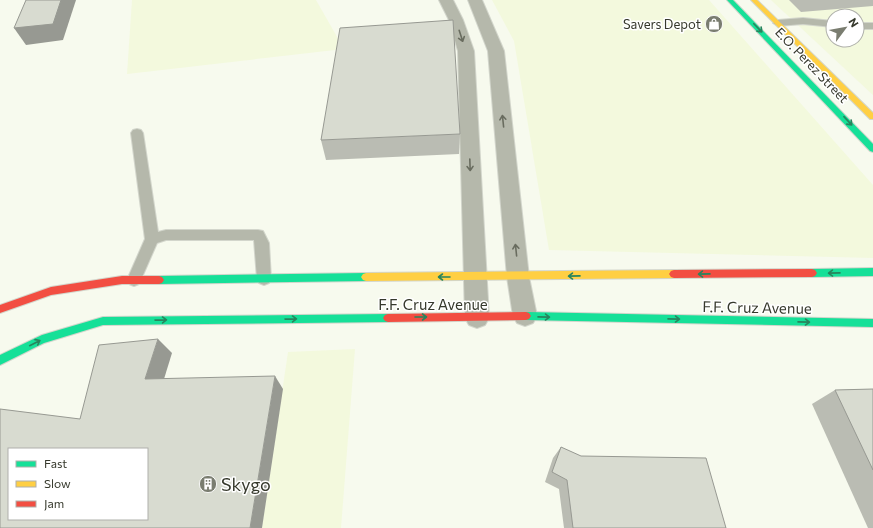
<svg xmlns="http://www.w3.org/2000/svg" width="873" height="528" font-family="Commissioner,sans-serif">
  <rect width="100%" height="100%" fill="#f7faee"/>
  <!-- built -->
  <g fill="#f3f9dd" fill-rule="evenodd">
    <polygon points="132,0 316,0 344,49 127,74"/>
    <polygon points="492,0 709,0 873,185 873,258 549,250 514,41"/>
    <path d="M771,0H873V95ZM833,16H857V40H833Z"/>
    <polygon points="355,349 341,528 262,528 288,352"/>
  </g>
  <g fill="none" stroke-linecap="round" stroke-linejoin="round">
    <defs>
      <g id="lane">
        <polygon points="803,18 833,21 833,27 803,24 778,26 773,23 778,20"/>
        <rect x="857" y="23" width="16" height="6"/>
        <polygon points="137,129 141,130 143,133 158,232 166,230 258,230 263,231 269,243 271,279 269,283 264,285 259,283 257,279 254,240 166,240 157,243 139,284 134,286 129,284 127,280 145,239 131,133 133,130"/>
      </g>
      <g id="street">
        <polygon points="439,0 453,0 463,20 474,51 489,318 485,325 477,328 469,325 465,318 458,51 449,20"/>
        <polygon points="468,0 482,0 504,51 529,277 537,316 533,323 525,326 517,323 513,316 507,277 488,51"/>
      </g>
      <g id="fast">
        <polygon points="727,0 733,0 873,144 873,152 870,151"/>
        <polygon points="873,268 873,276 812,277 809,276 807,273 809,270 812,269"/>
        <polygon points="366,273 369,274 371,277 369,280 366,281 159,284 156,283 154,280 156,277 159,276"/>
        <polygon points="526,312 873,319 873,327 526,320 523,319 521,316 523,313"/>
        <polygon points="388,314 391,315 393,318 391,321 388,322 103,325 44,343 0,365 0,355 42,335 103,317"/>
      </g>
      <g id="slow">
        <polygon points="751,0 757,0 873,113 873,119 870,119"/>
        <polygon points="674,270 677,271 679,274 677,277 674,278 366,281 363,280 361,277 363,274 366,273"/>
      </g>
      <g id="jam">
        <polygon points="812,269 815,270 817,273 815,276 812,277 674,278 671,277 669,274 671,271 674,270"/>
        <polygon points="122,276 159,276 162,277 164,280 162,283 159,284 122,284 51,295 0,313 0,305 51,287"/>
        <polygon points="526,312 529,313 531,316 529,319 526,320 388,322 385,321 383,318 385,315 388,314"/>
      </g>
    </defs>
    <!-- lane casing -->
    <use href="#lane" stroke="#d3d6cc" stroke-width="2"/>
    <!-- street casing -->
    <use href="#street" stroke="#d3d6cc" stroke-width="2"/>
    <!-- fast casing -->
    <use href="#fast" stroke="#d3d6cc" stroke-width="2"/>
    <!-- slow casing -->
    <use href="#slow" stroke="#d3d6cc" stroke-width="2"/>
    <!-- jam casing -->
    <use href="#jam" stroke="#d3d6cc" stroke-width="2"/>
    <!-- lane -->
    <use href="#lane" fill="#b5b8ab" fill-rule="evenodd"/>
    <!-- street -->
    <use href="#street" fill="#b5b8ab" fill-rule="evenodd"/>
    <!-- fast -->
    <use href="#fast" fill="#16e098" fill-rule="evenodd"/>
    <!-- slow -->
    <use href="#slow" fill="#ffcf43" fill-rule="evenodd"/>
    <!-- jam -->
    <use href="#jam" fill="#f24e42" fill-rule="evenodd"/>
  </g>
  <!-- wall -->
  <g fill="#babcb3">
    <polygon points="789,0 873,0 873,6 801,12"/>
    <polygon points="460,134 459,154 326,160 321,140"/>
    <polygon points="873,389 873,528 868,528 812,404 835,390"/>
    <polygon points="561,447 726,528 564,528 559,489 545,482 553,458"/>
  </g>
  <!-- shaded-wall -->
  <g fill="#979992">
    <polygon points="61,0 76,0 63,40 26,45 14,28"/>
    <polygon points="158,339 172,353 160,392 145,379"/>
    <polygon points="275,376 283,389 262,528 250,528"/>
  </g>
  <!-- building -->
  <g fill="#d8dbd0" stroke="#979992" fill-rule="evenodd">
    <polygon points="26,0 61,0 53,24 14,28"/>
    <polygon points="453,20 460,134 321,140 340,28"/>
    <path d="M158,339L145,379L275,376L250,528H0V409L80,419L99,345ZM9,449H147V519H9Z"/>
    <polygon points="873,389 873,470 835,390"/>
    <polygon points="561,447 581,456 706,458 726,528 573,528 567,480 552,472"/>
  </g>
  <!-- one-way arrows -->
  <defs><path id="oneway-shaft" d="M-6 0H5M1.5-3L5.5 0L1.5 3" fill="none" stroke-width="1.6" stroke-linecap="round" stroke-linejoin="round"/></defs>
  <g stroke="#28845d">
    <use href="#oneway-shaft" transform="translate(758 28) rotate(46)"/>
    <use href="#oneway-shaft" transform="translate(848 121) rotate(47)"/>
    <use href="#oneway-shaft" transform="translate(834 273) rotate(179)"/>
    <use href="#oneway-shaft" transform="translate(704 274) rotate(179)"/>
    <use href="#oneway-shaft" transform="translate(574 276) rotate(179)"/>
    <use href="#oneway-shaft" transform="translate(444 277) rotate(180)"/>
    <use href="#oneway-shaft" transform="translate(421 317)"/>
    <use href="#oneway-shaft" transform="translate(544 317) rotate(1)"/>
    <use href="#oneway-shaft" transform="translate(291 319) rotate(-1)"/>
    <use href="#oneway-shaft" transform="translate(674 319) rotate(1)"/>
    <use href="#oneway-shaft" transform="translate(161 320) rotate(-1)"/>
    <use href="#oneway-shaft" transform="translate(804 322) rotate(1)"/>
    <use href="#oneway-shaft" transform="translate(35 343) rotate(-27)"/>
  </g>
  <g stroke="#696c5f">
    <use href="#oneway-shaft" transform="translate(461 36) rotate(72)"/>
    <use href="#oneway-shaft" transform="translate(503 121) rotate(-96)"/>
    <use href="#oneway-shaft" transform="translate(470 165) rotate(88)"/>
    <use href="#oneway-shaft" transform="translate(516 250) rotate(-96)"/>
  </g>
  <!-- icons -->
  <defs>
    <symbol id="shop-disc" viewBox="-11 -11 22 22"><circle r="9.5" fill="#7a7d70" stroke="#fff"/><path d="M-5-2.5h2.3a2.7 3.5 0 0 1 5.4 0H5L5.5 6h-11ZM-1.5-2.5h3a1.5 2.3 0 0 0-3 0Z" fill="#fff"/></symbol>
    <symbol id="building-disc" viewBox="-11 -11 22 22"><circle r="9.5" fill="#7a7d70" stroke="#fff"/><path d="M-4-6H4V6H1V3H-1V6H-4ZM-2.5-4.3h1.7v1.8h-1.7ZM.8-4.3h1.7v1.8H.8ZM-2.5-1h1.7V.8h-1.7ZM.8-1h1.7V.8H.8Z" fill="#fff"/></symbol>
  </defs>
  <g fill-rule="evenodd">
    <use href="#shop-disc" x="704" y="14" width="20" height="20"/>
    <use href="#building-disc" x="198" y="474" width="20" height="20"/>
  </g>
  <g text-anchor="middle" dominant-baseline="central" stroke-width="3" stroke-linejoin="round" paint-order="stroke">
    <!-- far-poi labels -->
    <g font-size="13" fill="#36392c" stroke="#fff" text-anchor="end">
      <text x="701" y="24">Savers Depot</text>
    </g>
    <!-- far-street labels -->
    <g font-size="13" fill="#36392c" stroke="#fff">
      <text transform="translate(812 65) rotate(46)">E.O. Perez Street</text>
    </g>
    <!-- street labels -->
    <g font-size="15" fill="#36392c" stroke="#fff">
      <text x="433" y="304">F.F. Cruz Avenue</text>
      <text transform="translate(757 307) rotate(1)">F.F. Cruz Avenue</text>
    </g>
    <!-- near-poi labels -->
    <g font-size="18" fill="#36392c" stroke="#fff" text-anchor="start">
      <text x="221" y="484">Skygo</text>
    </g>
  </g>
  <!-- legend -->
  <rect x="8" y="448" width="140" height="72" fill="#ffffff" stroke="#afb0ab"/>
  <rect x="16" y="461" width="20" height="6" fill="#16e098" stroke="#afb0ab"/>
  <text x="44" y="468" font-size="12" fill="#36392c">Fast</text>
  <rect x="16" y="481" width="20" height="6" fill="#ffcf43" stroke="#afb0ab"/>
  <text x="44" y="488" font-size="12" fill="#36392c">Slow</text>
  <rect x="16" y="501" width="20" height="6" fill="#f24e42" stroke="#afb0ab"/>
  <text x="44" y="508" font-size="12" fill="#36392c">Jam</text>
  <!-- north arrow -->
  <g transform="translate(845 28) rotate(58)"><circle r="19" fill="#ffffff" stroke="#afb0ab"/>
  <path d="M0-3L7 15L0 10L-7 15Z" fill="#7a7d70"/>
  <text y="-6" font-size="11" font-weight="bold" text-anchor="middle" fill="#36392c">N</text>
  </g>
</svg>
